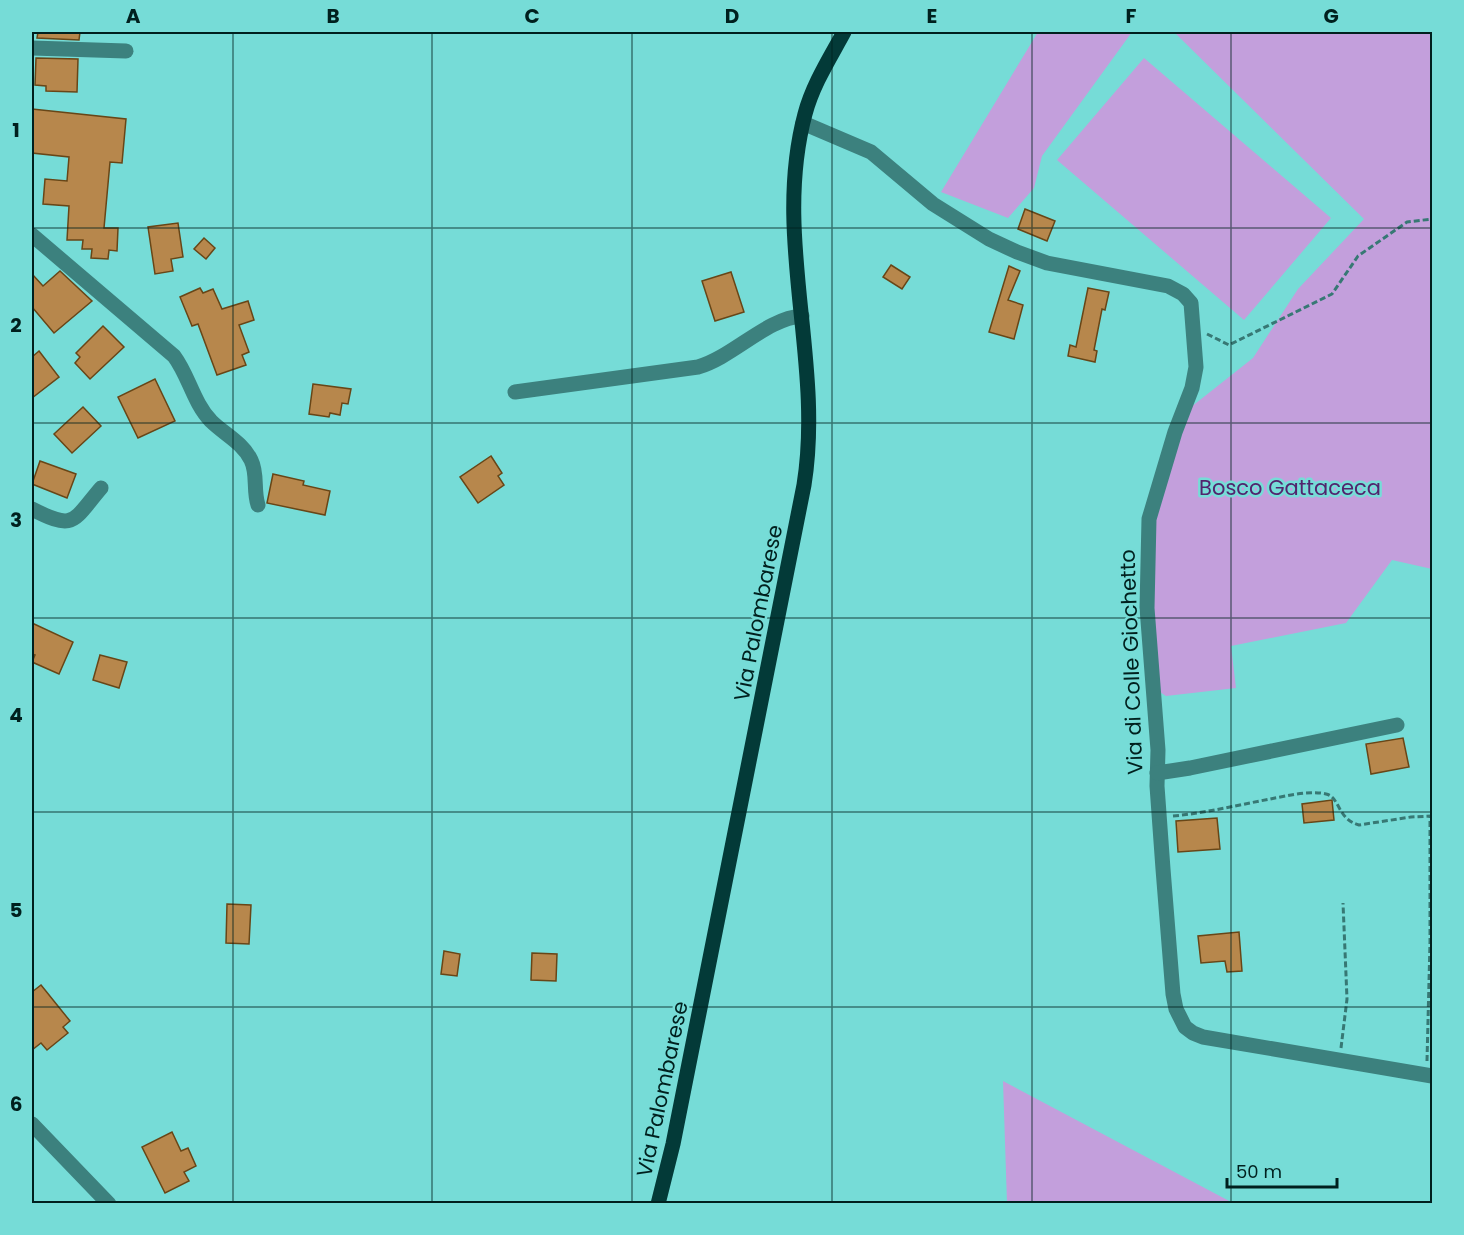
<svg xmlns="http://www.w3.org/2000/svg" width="1464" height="1235" font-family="Poppins,sans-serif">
  <rect width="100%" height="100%" fill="#76dcd7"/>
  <!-- green -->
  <g fill="#c39fdc">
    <polygon points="1038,32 1132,32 1042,156 1034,188 1008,218 941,192"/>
    <polygon points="1174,32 1432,32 1432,569 1392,560 1346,623 1231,646 1236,688 1166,696 1152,687 1145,521 1186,411 1253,358 1298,289 1364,219"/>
    <polygon points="1144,58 1331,218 1244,320 1057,160"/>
    <polygon points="1003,1081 1233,1203 1007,1203"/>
  </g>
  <!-- building -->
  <g fill="#b7874c" stroke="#684617" stroke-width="1.5">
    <polygon points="38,32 80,32 79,40 37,38"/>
    <polygon points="36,58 78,59 77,92 46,91 46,86 35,85"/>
    <polygon points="32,109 126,119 122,163 110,162 104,228 118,228 117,251 109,250 108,259 91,258 92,249 82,249 83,240 67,240 69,206 43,204 45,179 67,181 69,157 32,153"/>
    <polygon points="1025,209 1055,221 1047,241 1018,229"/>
    <polygon points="178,223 183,257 171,259 173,271 155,274 148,227"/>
    <polygon points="204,238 215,248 206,259 194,249"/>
    <polygon points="891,265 910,277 902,289 883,277"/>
    <polygon points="1009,266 1020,271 1008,300 1023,305 1014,339 989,332"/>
    <polygon points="60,271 92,301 54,333 32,307 32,274 43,286"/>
    <polygon points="731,272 744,312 715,321 702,281"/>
    <polygon points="200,288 203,293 213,289 222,309 248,301 254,320 239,325 249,352 242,355 246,365 217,375 198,324 192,326 180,297"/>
    <polygon points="1088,288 1109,292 1105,310 1102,309 1094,350 1097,351 1095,362 1068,356 1070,345 1076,347"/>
    <polygon points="103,326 124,347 90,379 75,363 80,357 76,353"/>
    <polygon points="39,351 59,377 32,398 32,357"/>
    <polygon points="155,379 175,421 138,438 118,397"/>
    <polygon points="313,384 351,389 348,404 342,403 340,415 330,413 329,417 309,414"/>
    <polygon points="83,407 101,426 72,453 54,434"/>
    <polygon points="491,456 502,473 498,476 504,485 478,503 460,477"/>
    <polygon points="40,461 76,474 67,498 32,484"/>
    <polygon points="273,474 304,481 303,485 330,491 325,515 267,503"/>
    <polygon points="32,623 73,642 59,674 32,662 35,655 32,654"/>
    <polygon points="100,655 127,662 119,688 93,680"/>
    <polygon points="1403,738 1409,767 1371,774 1366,744"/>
    <polygon points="1332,800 1334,820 1304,823 1302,804"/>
    <polygon points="1217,818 1220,849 1178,852 1176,821"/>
    <polygon points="227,904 251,905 249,944 226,943"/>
    <polygon points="1239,932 1242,971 1227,972 1225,961 1201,963 1198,936"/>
    <polygon points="444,951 460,954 457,976 441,974"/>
    <polygon points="532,953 557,954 556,981 531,980"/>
    <polygon points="41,985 70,1021 63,1027 68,1033 47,1050 41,1043 32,1050 32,992"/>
    <polygon points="172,1132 181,1151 188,1148 196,1166 184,1172 189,1181 165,1193 142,1147"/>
  </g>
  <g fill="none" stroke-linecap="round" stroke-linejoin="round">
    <!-- path -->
    <g stroke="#377874" stroke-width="3" stroke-dasharray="6 3" stroke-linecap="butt">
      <polyline points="1207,334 1229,345 1332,294 1358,256 1407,222 1432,219"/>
      <path d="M1173,816C1206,813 1238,805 1270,799C1287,796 1309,790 1326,794C1340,797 1337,819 1359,825L1411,817L1432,816"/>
      <polyline points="1341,1048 1347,999 1343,903"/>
      <polyline points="1427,1061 1430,942 1430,817"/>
    </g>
    <!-- minor -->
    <g stroke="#3c817e" stroke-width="15">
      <polyline points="32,48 126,51"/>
      <polyline points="803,123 871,152 933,204 989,239 1017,252 1047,263 1168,286 1183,294 1191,303 1196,367 1192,388 1175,432 1149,519 1147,608 1158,750 1157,786 1163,869 1173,994 1176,1009 1185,1027 1193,1033 1203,1037 1432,1076"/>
      <path d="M32,235L174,356C189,376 193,402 211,421C224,434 242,442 251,460C258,474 253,490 258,505"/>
      <path d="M515,392L698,367C733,357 767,318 802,316"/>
      <path d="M32,509C75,531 72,522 101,488"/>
      <polyline points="1157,773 1190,768 1397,725"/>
      <polyline points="32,1124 109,1204"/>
    </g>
    <!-- major -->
    <path stroke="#033a38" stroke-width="15" d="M658,1204L673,1144L804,485C824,361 772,237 805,114C813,84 830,58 844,32"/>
  </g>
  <!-- grid -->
  <path fill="none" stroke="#00201e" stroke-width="1.5" stroke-opacity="0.55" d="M233,32V1204M432,32V1204M632,32V1204M832,32V1204M1032,32V1204M1231,32V1204M32,228H1432M32,423H1432M32,618H1432M32,812H1432M32,1007H1432"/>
  <g text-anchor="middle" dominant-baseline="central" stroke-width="5" stroke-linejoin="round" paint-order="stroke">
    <!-- park labels -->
    <g font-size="21" fill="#52246d" stroke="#76dcd7">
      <text x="1290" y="487">Bosco Gattaceca</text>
    </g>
    <!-- street labels -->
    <g font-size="21" fill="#00201e" stroke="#76dcd7">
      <text transform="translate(758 613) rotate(-79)">Via Palombarese</text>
      <text transform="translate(1131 662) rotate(-92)">Via di Colle Giochetto</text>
      <text transform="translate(662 1089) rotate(-78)">Via Palombarese</text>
    </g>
  </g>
  <!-- border -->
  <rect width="1464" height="1235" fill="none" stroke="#76dcd7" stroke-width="66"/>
  <!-- scale -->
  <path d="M1227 1178v9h110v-9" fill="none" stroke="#00201e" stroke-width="3"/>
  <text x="1236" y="1178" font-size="18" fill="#00201e" stroke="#76dcd7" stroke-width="4.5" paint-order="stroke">50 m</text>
  <rect x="33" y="33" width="1398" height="1169" fill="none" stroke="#00201e" stroke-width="2"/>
  <g font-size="20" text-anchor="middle" font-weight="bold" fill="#00201e">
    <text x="133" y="23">A</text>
    <text x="333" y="23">B</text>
    <text x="532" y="23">C</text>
    <text x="732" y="23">D</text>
    <text x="932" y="23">E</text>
    <text x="1131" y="23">F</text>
    <text x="1331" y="23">G</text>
    <text x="16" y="137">1</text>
    <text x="16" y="332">2</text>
    <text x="16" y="527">3</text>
    <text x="16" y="722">4</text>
    <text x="16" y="917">5</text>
    <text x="16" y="1111">6</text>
  </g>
</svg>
